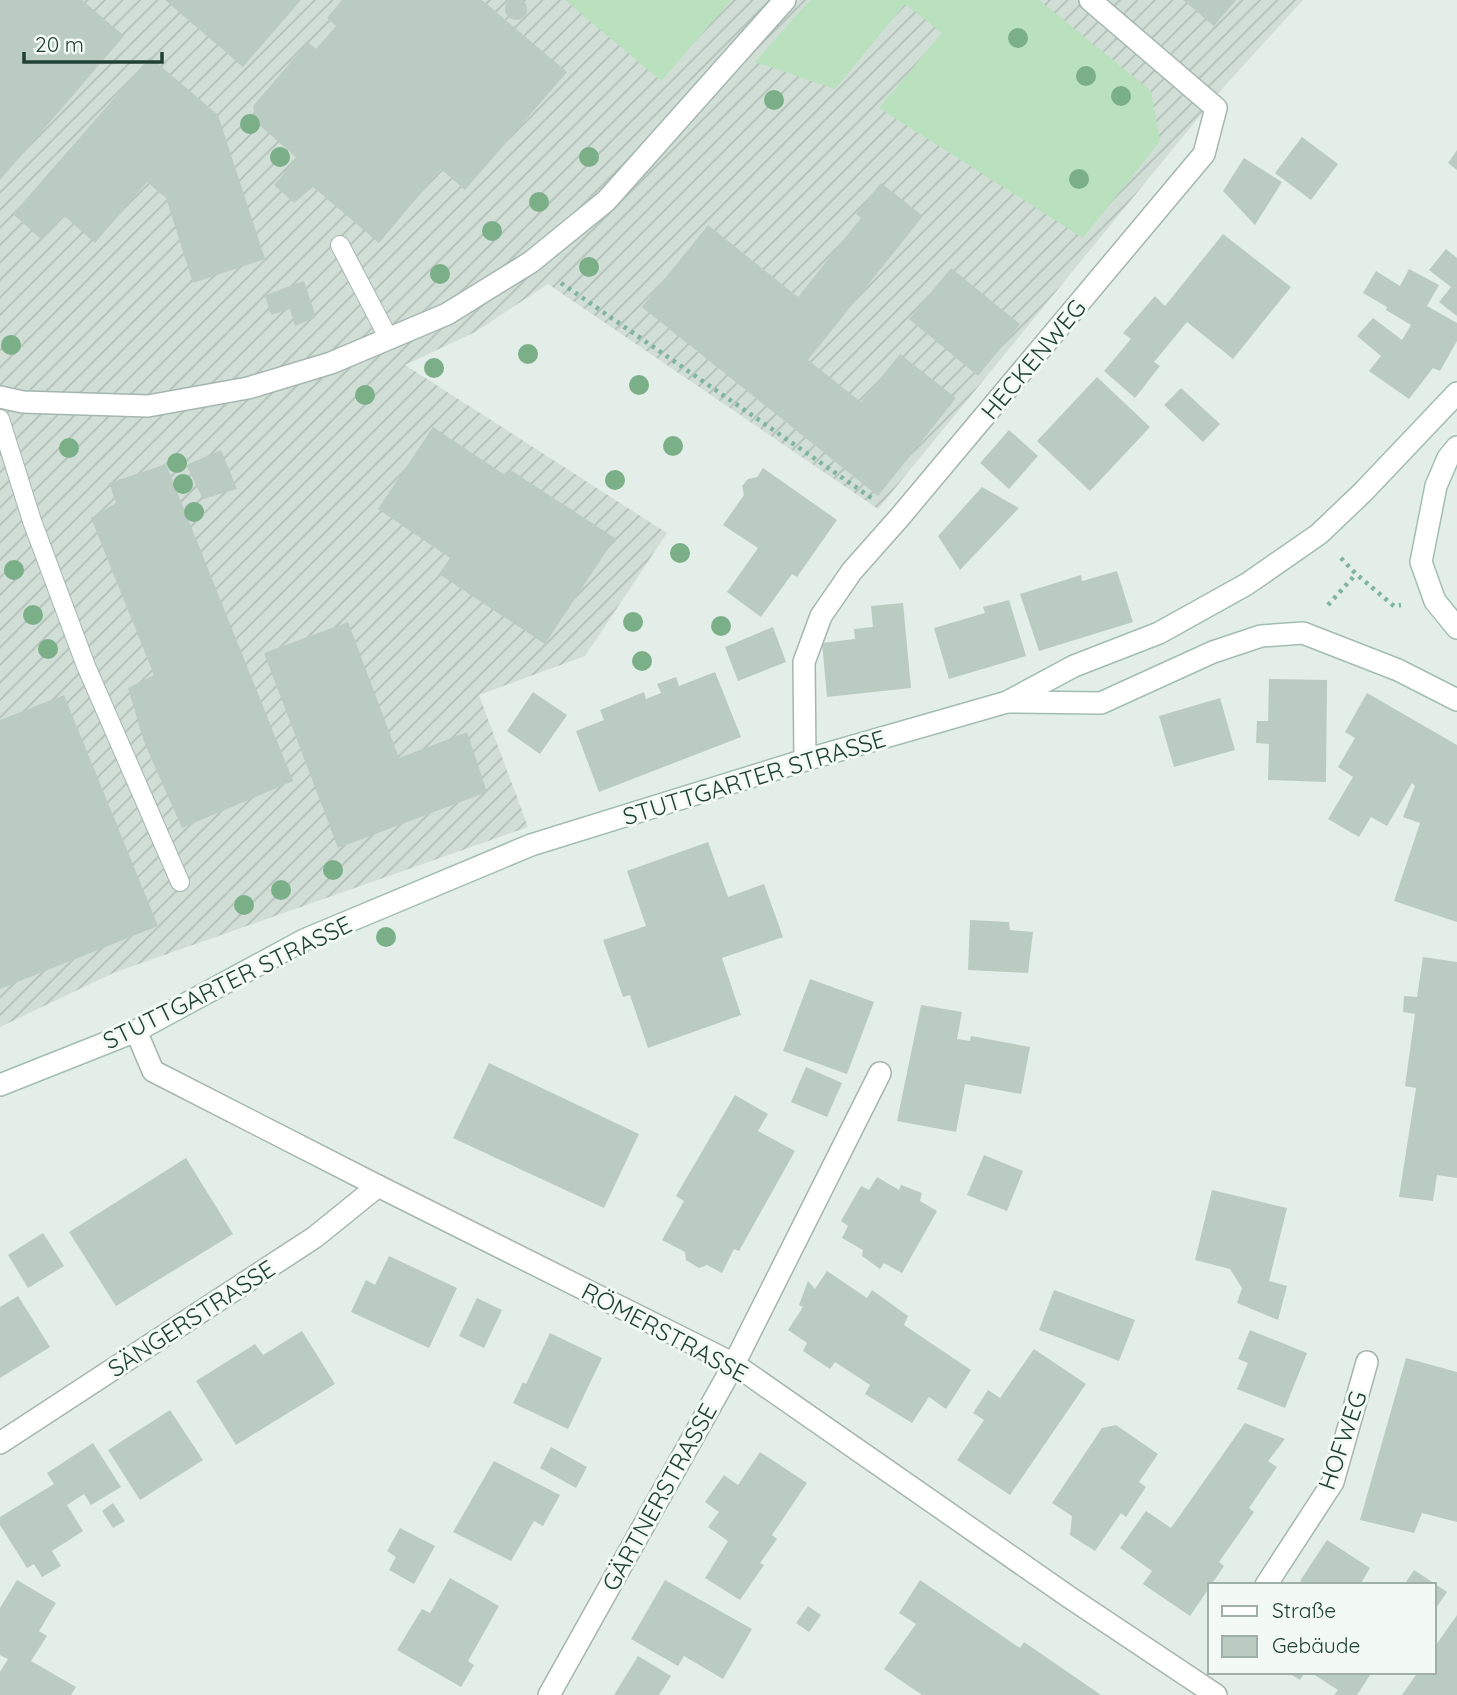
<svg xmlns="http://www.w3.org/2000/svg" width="1457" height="1695" font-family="Quicksand,sans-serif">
  <defs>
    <pattern id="industrial-furrows" width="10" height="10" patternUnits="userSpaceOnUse" patternTransform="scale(1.75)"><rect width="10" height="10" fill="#d0ded6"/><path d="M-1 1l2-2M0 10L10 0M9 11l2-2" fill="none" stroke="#b2c0b8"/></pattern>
  </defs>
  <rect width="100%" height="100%" fill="#e2eee7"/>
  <!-- industrial -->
  <polygon fill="url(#industrial-furrows)" points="0,0 1303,0 1221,90 878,509 548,284 475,332 405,365 667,533 585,656 479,695 528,827 113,973 0,1027"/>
  <!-- grass -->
  <g fill="#b9e1be">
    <polygon points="565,0 731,0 661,81"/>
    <polygon points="810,0 1039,0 1151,91 1160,141 1083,238 879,108 942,33 905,4 835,89 755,62"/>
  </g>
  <!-- building -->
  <g fill="#baccc2">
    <circle cx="516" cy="9" r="11"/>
    <polygon points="0,0 82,0 124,36 0,180"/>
    <polygon points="165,0 301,0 243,67"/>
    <polygon points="342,0 482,0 567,72 465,190 441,169 379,243 313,187 294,203 274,185 297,158 256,122 253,106 308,42 316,49 336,26 327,18"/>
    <polygon points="1183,0 1236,0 1214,26"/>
    <polygon points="150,57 218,115 265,259 193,283 166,198 147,182 95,243 63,215 41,239 13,214"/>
    <polygon points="1302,137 1338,164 1311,200 1275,173"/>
    <polygon points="1457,150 1457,170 1448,163"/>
    <polygon points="1244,158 1282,182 1255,225 1223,191"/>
    <polygon points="881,183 923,216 808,360 861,402 900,354 956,398 878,496 642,307 708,225 798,297 861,218 856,214"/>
    <polygon points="1223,234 1291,287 1233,359 1187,322 1154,362 1160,366 1135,398 1104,371 1131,339 1123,333 1155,296 1165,306"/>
    <polygon points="1446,249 1457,258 1457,316 1439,302 1451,287 1429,270"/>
    <polygon points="951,268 1020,324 978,376 909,319"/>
    <polygon points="1409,269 1439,285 1427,306 1457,323 1457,341 1440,371 1433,368 1409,399 1369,371 1381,356 1357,336 1373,318 1402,340 1411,325 1386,310 1387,307 1363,293 1376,271 1400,286"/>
    <polygon points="304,281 316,317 295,326 290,309 271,315 265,295"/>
    <polygon points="1097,377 1150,427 1090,491 1037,441"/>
    <polygon points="1181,388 1220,424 1203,442 1164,405"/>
    <polygon points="433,427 505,475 509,469 615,538 545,644 439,574 450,558 378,509"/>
    <polygon points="1009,430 1038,456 1009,489 980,463"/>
    <polygon points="221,450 237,489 203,499 186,465"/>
    <polygon points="166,464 293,781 182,828 144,742 128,688 154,675 91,518 116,503 109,483"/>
    <polygon points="763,468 837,520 797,577 792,574 761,617 727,592 758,548 723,525 744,495 742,486 748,479 757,477"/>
    <polygon points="982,487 1019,508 960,570 938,536"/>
    <polygon points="1117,571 1133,622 1039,651 1020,594 1081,575 1082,581"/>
    <polygon points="1009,600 1026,656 949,679 934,628 985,613 983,607"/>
    <polygon points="903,603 911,688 827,697 822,643 855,639 854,629 873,627 871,606"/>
    <polygon points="348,622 399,758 467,732 487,792 338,848 264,653"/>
    <polygon points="773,627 786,662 738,681 725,647"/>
    <polygon points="715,672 741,737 599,792 576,731 604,720 600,710 644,692 646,699 661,693 657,684 676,677 679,686"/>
    <polygon points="1269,679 1327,680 1326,782 1268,780 1269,744 1256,743 1257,721 1268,721"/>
    <polygon points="533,692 567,715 540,754 507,731"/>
    <polygon points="1367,693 1457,745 1457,922 1394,901 1420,823 1403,817 1415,786 1412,783 1387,826 1371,817 1359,837 1328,819 1353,777 1338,767 1355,738 1345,732"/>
    <polygon points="64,695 158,926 0,989 0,720"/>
    <polygon points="1220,698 1235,750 1174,767 1159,716"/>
    <polygon points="708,842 728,897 764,884 783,937 722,958 741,1015 648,1048 630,995 623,997 603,940 646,926 627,871"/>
    <polygon points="970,920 1009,922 1010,930 1033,932 1028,973 968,970"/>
    <polygon points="1423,957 1457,962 1457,1178 1437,1175 1433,1201 1399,1197 1416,1088 1405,1086 1415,1014 1403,1012 1404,996 1417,997"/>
    <polygon points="810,979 874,1002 847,1074 783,1051"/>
    <polygon points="921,1005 962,1012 957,1039 970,1041 971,1036 1030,1047 1021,1094 965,1084 956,1132 897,1121"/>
    <polygon points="489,1063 639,1134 604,1208 453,1138"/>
    <polygon points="806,1067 842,1083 827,1117 791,1102"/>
    <polygon points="735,1095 768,1114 758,1131 795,1151 739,1251 734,1249 722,1273 707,1265 699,1268 686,1260 685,1252 662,1240 684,1201 676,1196"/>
    <polygon points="984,1155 1023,1171 1007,1211 967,1195"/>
    <polygon points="186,1158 233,1234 116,1306 69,1232"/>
    <polygon points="877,1177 899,1190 901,1185 922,1193 920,1201 937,1211 902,1273 884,1263 880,1269 862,1256 863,1250 842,1238 848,1226 841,1221 861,1186 869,1190"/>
    <polygon points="1212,1190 1287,1208 1269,1281 1287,1286 1278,1320 1237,1303 1242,1288 1230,1269 1195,1260"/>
    <polygon points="43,1233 64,1266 28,1288 8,1255"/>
    <polygon points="389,1256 457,1288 429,1348 351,1312 366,1280 375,1285"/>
    <polygon points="827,1271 867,1298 872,1290 908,1316 904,1325 971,1370 946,1409 929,1397 912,1423 865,1394 870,1385 835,1362 830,1369 803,1351 807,1343 788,1330 803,1307 799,1305 808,1281 815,1289"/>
    <polygon points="1054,1290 1135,1320 1119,1361 1039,1330"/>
    <polygon points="18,1296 50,1347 0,1378 0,1307"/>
    <polygon points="477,1298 502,1310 484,1348 459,1336"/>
    <polygon points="1250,1330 1307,1353 1285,1408 1237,1389 1248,1363 1238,1359"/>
    <polygon points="302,1331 335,1384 236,1445 196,1381 255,1344 263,1355"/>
    <polygon points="550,1333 602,1358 568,1429 513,1403 523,1382 526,1384"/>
    <polygon points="1034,1349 1086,1384 1010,1495 957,1460 984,1420 973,1413 988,1390 1000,1398"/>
    <polygon points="1406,1358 1457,1372 1457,1522 1422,1513 1414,1533 1360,1520"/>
    <polygon points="170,1410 203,1460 140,1500 108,1450"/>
    <polygon points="1245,1423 1285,1439 1268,1461 1277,1467 1249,1508 1254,1512 1219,1562 1224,1566 1190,1616 1143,1584 1152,1571 1120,1548 1146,1511 1171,1528"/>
    <polygon points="1116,1425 1158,1454 1139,1482 1146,1487 1126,1517 1121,1513 1095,1551 1070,1535 1072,1516 1052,1503 1102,1428"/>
    <polygon points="93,1443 121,1487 91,1505 84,1494 67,1505 83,1531 52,1551 61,1566 42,1577 34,1564 27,1568 0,1525 0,1517 54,1484 47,1473"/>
    <polygon points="551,1447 587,1467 576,1488 540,1468"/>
    <polygon points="760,1452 807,1483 772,1535 777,1539 760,1563 764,1565 740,1600 705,1578 728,1541 708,1527 719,1512 705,1502 724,1475 738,1485"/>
    <polygon points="494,1461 560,1495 543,1526 534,1521 511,1561 453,1532"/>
    <polygon points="113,1503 125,1521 113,1528 102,1511"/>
    <polygon points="400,1528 435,1546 414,1584 389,1570 396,1557 387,1551"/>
    <polygon points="1327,1540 1370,1568 1360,1585 1306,1585 1300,1581"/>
    <polygon points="1414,1570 1447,1592 1434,1611 1434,1585 1404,1585"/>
    <polygon points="450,1578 499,1606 468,1661 474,1665 461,1687 397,1650 422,1609 430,1613"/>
    <polygon points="17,1580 56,1603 39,1631 47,1636 31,1661 76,1687 71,1695 0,1695 0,1672 8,1659 0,1655 0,1608"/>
    <polygon points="665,1580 752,1629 723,1679 684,1656 678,1666 631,1639"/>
    <polygon points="920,1580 1020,1648 1024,1642 1101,1695 922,1695 884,1669 916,1624 899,1613"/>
    <polygon points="808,1606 821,1615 809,1632 796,1623"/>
    <polygon points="1457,1615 1457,1695 1402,1695 1418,1672 1434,1672 1434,1648"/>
    <polygon points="638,1656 671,1676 659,1695 614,1695"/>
    <polygon points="1287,1672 1305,1672 1300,1680"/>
    <polygon points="1310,1672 1372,1672 1357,1695 1334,1695 1338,1690"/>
  </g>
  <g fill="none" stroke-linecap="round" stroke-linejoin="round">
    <defs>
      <g id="service">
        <polyline points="340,245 389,339"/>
        <polyline points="0,419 32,521 86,666 180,882"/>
      </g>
      <g id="minor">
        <polyline points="0,397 23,402 148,406 248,388 331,363 447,314 531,262 606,201 785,0"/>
        <polyline points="805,760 804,662 821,616 852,571 899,518 1204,154 1216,108 1090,0"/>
        <polyline points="136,1031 153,1071 378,1186 734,1364 1069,1597 1216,1695"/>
        <polyline points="0,1443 315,1237 378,1186"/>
        <polyline points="1266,1585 1333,1482 1367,1362"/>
        <polyline points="549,1695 734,1364 880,1073"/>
      </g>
      <g id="secondary">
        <polyline points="1457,447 1448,458 1436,486 1421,562 1435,601 1457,628"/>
        <polyline points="1009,702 1101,703 1213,652 1261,636 1303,633 1398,670 1457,700"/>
        <polyline points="0,1085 136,1031 304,940 531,845 805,760 1007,702 1074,666 1159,633 1247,584 1319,534 1363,492 1457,393"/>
      </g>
    </defs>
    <!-- service casing -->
    <use href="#service" stroke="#a4b7ae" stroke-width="20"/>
    <!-- minor casing -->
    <use href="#minor" stroke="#a4b7ae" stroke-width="24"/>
    <!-- secondary casing -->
    <use href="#secondary" stroke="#a2beb0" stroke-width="24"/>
    <!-- path -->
    <g stroke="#7fb59d" stroke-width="4.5" stroke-dasharray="3.5 5" stroke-linecap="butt">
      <polyline points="561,283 873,499"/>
      <polyline points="1341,558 1356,574 1394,606 1401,605"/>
      <polyline points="1328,605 1356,574"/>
    </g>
    <!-- service -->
    <use href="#service" stroke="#fff" stroke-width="18"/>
    <!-- minor -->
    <use href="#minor" stroke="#fff" stroke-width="21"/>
    <!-- secondary -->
    <use href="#secondary" stroke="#fff" stroke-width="21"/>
  </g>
  <!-- trees -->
  <g fill="#7baf88">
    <circle cx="1018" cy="38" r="10"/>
    <circle cx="1086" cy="76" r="10"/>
    <circle cx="1121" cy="96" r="10"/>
    <circle cx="774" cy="100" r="10"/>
    <circle cx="250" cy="124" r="10"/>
    <circle cx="280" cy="157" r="10"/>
    <circle cx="589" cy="157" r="10"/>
    <circle cx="1079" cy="179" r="10"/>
    <circle cx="539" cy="202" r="10"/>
    <circle cx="492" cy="231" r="10"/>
    <circle cx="589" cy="267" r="10"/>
    <circle cx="440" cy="274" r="10"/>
    <circle cx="11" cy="345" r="10"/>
    <circle cx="528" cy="354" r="10"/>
    <circle cx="434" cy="368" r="10"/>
    <circle cx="639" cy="385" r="10"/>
    <circle cx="365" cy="395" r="10"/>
    <circle cx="673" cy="446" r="10"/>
    <circle cx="69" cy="448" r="10"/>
    <circle cx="177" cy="463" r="10"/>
    <circle cx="615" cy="480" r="10"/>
    <circle cx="183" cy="484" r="10"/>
    <circle cx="194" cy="512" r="10"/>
    <circle cx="680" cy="553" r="10"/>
    <circle cx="14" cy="570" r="10"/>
    <circle cx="33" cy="615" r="10"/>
    <circle cx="633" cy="622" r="10"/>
    <circle cx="721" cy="626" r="10"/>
    <circle cx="48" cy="649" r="10"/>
    <circle cx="642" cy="661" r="10"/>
    <circle cx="333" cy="870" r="10"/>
    <circle cx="281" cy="890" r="10"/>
    <circle cx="244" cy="905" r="10"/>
    <circle cx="386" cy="937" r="10"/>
  </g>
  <g text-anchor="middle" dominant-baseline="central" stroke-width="6" stroke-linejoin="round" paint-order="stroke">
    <!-- street labels -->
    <g font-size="24" fill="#204134" stroke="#f3faf6">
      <text transform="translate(1033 359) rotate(-50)">HECKENWEG</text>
      <text transform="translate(754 777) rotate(-17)">STUTTGARTER STRASSE</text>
      <text transform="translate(227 982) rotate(-26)">STUTTGARTER STRASSE</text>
      <text transform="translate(191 1318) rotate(-33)">SÄNGERSTRASSE</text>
      <text transform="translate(665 1332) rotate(28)">RÖMERSTRASSE</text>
      <text transform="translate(1342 1440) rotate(-71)">HOFWEG</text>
      <text transform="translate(659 1497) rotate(-61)">GÄRTNERSTRASSE</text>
    </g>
  </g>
  <!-- legend -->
  <rect x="1208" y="1583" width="228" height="91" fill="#f3faf6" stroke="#9fb0a8" stroke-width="2"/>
  <rect x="1222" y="1606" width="35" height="10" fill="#ffffff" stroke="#9fb0a8" stroke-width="2"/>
  <text x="1272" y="1618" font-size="21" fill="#204134">Straße</text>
  <rect x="1222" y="1636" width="35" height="21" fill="#baccc2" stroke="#9fb0a8" stroke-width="2"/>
  <text x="1272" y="1653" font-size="21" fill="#204134">Gebäude</text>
  <!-- scale -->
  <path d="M24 52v10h138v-10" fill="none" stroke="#204134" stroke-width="3.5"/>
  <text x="35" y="52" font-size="21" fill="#204134" stroke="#f3faf6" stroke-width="5" paint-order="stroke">20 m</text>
</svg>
